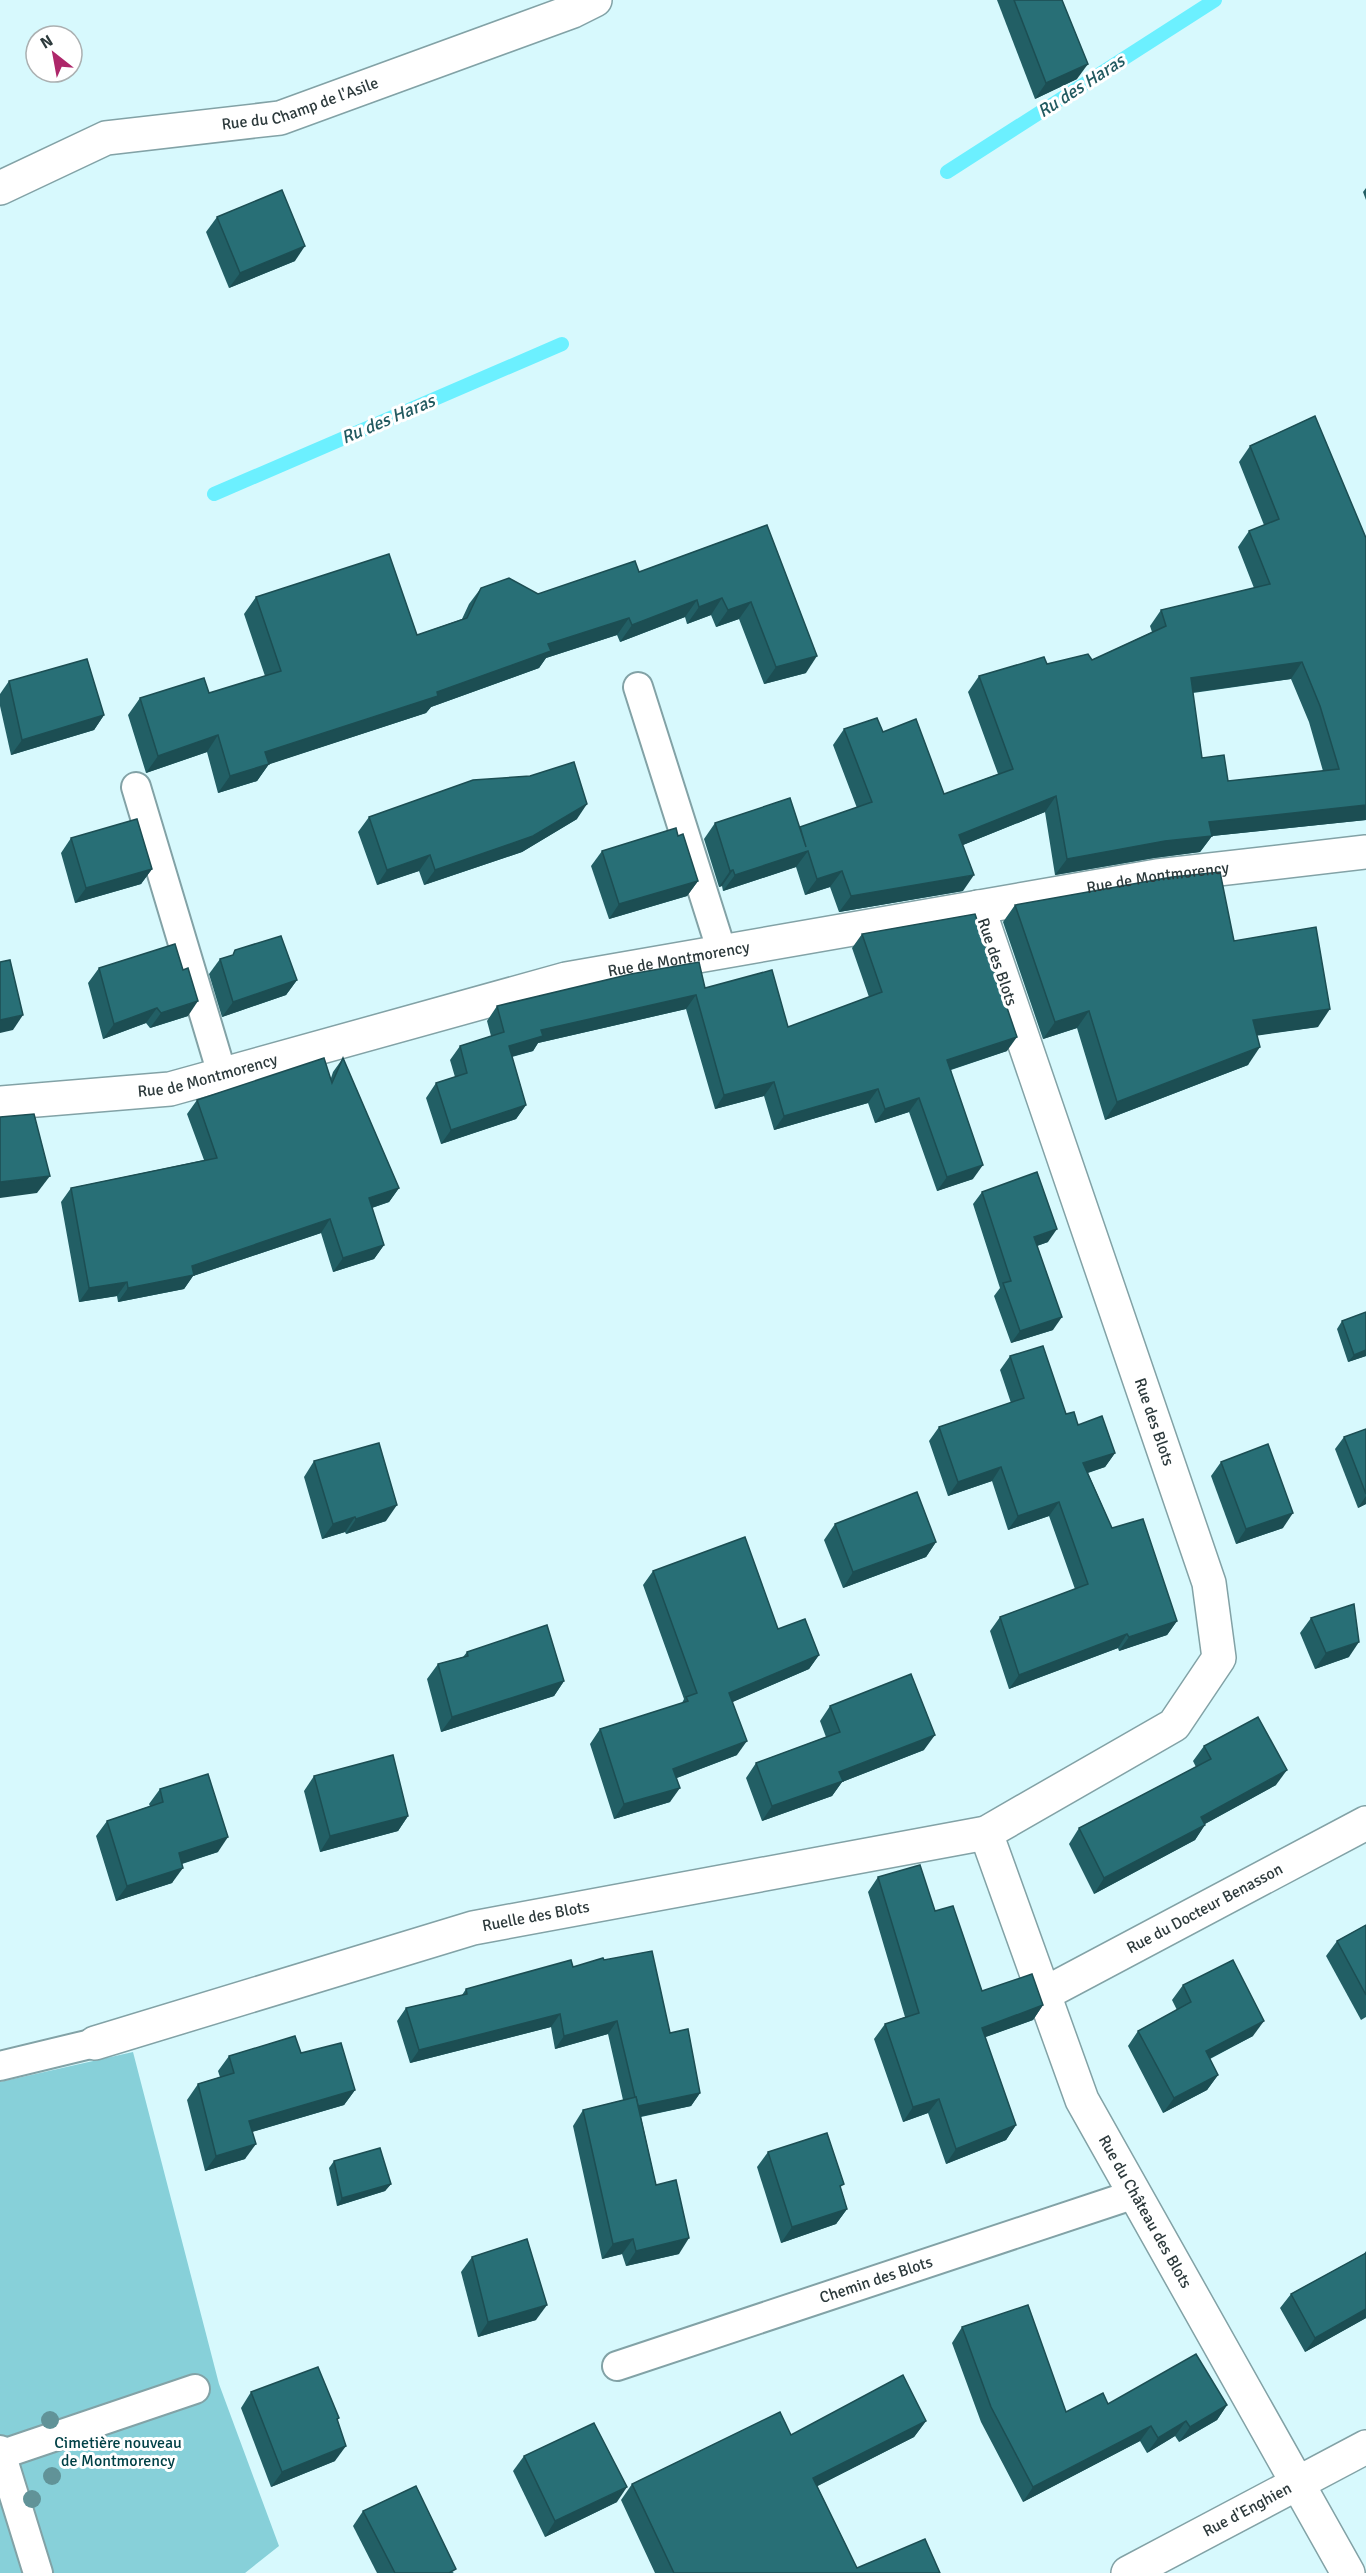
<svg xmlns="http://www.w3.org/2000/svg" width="1366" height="2573" font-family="Signika,sans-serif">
  <rect width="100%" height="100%" fill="#d7f9fd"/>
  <!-- green -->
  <polygon fill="#87d0d9" points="133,2052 219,2384 279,2546 245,2573 0,2573 0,2082"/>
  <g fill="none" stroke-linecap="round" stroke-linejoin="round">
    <!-- stream -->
    <g stroke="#6cf0ff" stroke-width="14">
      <polyline points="947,172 1215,0"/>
      <polyline points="214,494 562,344"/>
    </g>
    <defs>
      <g id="service">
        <polyline points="638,687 722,952"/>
        <polyline points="136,787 222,1074"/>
        <polyline points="0,2066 95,2043"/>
        <path id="s1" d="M617,2366L1135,2194"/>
        <polyline points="0,2450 38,2573"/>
        <polyline points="0,2455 195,2389"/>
      </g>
      <g id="minor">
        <path id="s2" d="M0,188L106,138L280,118L573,11L595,0"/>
        <path id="s3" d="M0,1103L170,1089L566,979L1157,876L1366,852"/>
        <path id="s4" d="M986,1833L1082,2100L1348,2573"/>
        <path id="s5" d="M1044,1994L1366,1823"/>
        <path id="s6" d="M95,2043L473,1928L986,1833L1174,1725L1219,1658L1209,1583L978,907"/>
        <path id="s7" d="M1128,2573L1366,2447"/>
      </g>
    </defs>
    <!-- service casing -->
    <use href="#service" stroke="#82a2a6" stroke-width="32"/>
    <!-- minor casing -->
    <use href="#minor" stroke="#82a2a6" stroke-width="36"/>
    <!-- service -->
    <use href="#service" stroke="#fff" stroke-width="28"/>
    <!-- minor -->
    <use href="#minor" stroke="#fff" stroke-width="33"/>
  </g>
  <!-- trees -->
  <g fill="#619398">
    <circle cx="50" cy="2420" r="9"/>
    <circle cx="52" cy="2476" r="9"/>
    <circle cx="32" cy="2499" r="9"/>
  </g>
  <!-- wall -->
  <g fill="#225f65" fill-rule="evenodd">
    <polygon points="997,0 1062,0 1077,79 1035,99"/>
    <polygon points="1366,188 1366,200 1363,192"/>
    <polygon points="217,217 295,261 229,288 206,232"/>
    <path d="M1315,416L1366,820L1212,836L1200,852L1154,858L1055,875L1045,812L963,845V891L839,912L830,887L805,895L796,867L723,891L722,886L719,887L704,839L715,823L800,827L857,808L833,745L844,729L883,732L944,794L998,774L968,692L979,676L1047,664L1092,660L1152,632L1150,626L1161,610L1254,588L1238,547L1249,531L1264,525L1239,462L1250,446ZM1291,679L1309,722L1323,771L1228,781L1202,758L1193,693Z"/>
    <polygon points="767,525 806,673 764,684 739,619 716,627 711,615 687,624 685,617 620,642 617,635 546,658 539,668 431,707 426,713 269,764 257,781 218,793 207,752 146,773 128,715 140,698 209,693 265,676 244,614 256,597 417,635 462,619 469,604 481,588 538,594 639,572"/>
    <polygon points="9,681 104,715 94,730 11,755 0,706 0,694"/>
    <polygon points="369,817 577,819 522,852 424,885 419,871 377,885 358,832"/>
    <polygon points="678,836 698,881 687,896 609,919 591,866 602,851"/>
    <polygon points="71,838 152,869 141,884 75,903 61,853"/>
    <polygon points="1015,905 1234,941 1318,1027 1257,1035 1248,1065 1105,1120 1077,1028 1043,1039 1003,922"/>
    <polygon points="862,934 1007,1051 951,1070 973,1179 937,1191 909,1112 875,1123 868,1103 774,1130 764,1096 715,1109 686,1009 538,1043 533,1051 512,1057 526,1105 516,1119 441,1144 426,1098 436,1083 455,1077 450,1060 460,1046 491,1036 487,1021 497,1006 705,988 788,1027 869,997 852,948"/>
    <polygon points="220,959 297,980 286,995 222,1017 209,974"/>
    <polygon points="99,968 183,970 188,1016 150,1028 146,1023 103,1039 88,983"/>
    <polygon points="343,1058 399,1188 389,1202 372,1208 384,1245 374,1259 333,1272 321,1233 193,1276 184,1289 118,1302 117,1296 79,1302 61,1202 71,1188 204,1160 187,1114 197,1100 331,1078 333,1072"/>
    <polygon points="982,1192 1048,1242 1037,1246 1053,1330 1011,1343 994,1296 1000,1288 973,1204"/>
    <polygon points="1366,1312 1366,1356 1348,1362 1337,1329 1342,1321"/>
    <polygon points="1010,1356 1066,1414 1115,1453 1105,1467 1088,1473 1112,1528 1177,1621 1167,1635 1119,1651 1118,1648 1009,1689 990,1631 1000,1617 1075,1589 1049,1516 1008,1530 992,1481 948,1496 929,1441 939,1427 1011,1403 1000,1370"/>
    <polygon points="1366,1429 1366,1504 1358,1508 1335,1449 1344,1437"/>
    <polygon points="314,1461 386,1521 346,1534 345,1532 322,1539 304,1477"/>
    <polygon points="1221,1462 1283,1528 1236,1544 1211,1476"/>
    <polygon points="835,1524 936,1542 926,1557 843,1588 824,1540"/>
    <polygon points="653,1571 778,1629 819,1655 809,1669 732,1702 737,1755 677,1778 670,1802 614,1819 590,1744 600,1729 682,1703 684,1699 643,1585"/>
    <polygon points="1311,1618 1349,1657 1315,1669 1300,1633"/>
    <polygon points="467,1652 564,1681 554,1696 441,1732 427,1679 438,1664 463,1657"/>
    <polygon points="830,1706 924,1750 842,1782 832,1796 762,1821 746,1778 756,1763 826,1737 820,1721"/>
    <polygon points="1204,1746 1276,1785 1205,1824 1195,1840 1094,1894 1069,1844 1079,1828 1196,1767 1193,1761"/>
    <polygon points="314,1776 408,1816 398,1831 320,1852 304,1791"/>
    <polygon points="160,1789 218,1852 182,1864 172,1883 116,1901 96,1836 107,1821 150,1806 149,1804"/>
    <polygon points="878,1877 935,1911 982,1991 1043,2005 1033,2020 985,2037 1016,2125 1006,2140 946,2164 928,2113 903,2122 874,2039 885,2024 905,2017 868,1892"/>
    <polygon points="1366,1925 1366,2017 1361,2020 1326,1956 1337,1941"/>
    <polygon points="604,1960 670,2033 700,2093 691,2106 641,2117 656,2185 679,2254 626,2266 622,2254 602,2259 573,2126 583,2110 623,2100 608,2034 555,2049 551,2027 410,2063 397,2021 406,2008 462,1995 466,1989"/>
    <polygon points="1183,1985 1253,2036 1210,2059 1218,2075 1207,2090 1163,2113 1128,2046 1138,2031 1177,2010 1172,2000"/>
    <polygon points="301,2053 355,2090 344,2105 252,2132 245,2159 205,2171 187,2100 198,2084 220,2077 218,2071 229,2056"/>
    <polygon points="768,2152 841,2189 847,2209 836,2224 781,2243 757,2167"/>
    <polygon points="334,2161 391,2184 385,2191 337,2206 329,2168"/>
    <polygon points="1366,2251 1366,2318 1305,2352 1280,2308 1291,2294 1364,2254"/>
    <polygon points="472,2257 536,2320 478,2337 461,2272"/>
    <polygon points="962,2327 1066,2412 1108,2404 1227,2405 1217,2420 1179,2442 1175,2436 1147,2453 1140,2441 1023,2502 981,2422 952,2343"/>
    <polygon points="251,2392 335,2461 271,2487 241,2408"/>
    <polygon points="926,2421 914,2437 817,2486 857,2568 940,2573 655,2573 621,2500 632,2484 791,2435"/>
    <polygon points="524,2456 617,2502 545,2537 513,2471"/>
    <polygon points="363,2511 454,2573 377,2573 353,2526"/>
  </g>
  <!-- shaded-wall -->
  <g fill="#1c4e53">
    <polygon points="1088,64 1077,79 1035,99 1046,83"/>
    <polygon points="305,246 295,261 229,288 240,273"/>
    <polygon points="722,598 711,615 687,624 699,607"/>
    <polygon points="697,600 685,617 620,642 632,625"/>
    <polygon points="751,602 739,619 716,627 728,610"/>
    <polygon points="629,618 617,635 546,658 539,668 431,707 426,713 261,767 269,764 257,781 218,793 230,776 265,752 437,692 548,644"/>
    <polygon points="817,656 806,673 764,684 776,667"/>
    <polygon points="1302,662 1291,679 1180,694 1191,678"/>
    <polygon points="104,715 94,730 11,755 22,740"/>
    <polygon points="218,735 207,752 146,773 158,756"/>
    <polygon points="1056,796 1045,812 948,851 959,835"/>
    <polygon points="587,804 577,819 522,852 424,885 435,870"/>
    <polygon points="1366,805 1366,820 1212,836 1200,852 1154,858 1055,875 1067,859 1209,822"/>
    <polygon points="808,851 796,867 723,891 735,875"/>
    <polygon points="430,855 419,871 377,885 387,870"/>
    <polygon points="152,869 141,884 75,903 86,888"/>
    <polygon points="733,870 722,886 719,887 730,871"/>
    <polygon points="842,871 830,887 805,895 817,879"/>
    <polygon points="974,875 963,891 839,912 851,896"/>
    <polygon points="698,881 687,896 609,919 619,904"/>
    <polygon points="297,980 286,995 222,1017 233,1002"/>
    <polygon points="696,995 686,1009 538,1043 533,1051 499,1060 509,1046 541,1030"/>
    <polygon points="198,1001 188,1016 150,1028 161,1013"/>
    <polygon points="157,1008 146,1023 103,1039 114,1024"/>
    <polygon points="1330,1009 1318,1027 1241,1038 1253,1020"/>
    <polygon points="1089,1011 1077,1028 1043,1039 1055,1022"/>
    <polygon points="23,1015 13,1030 0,1033 0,1020"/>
    <polygon points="1017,1037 1007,1051 937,1074 947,1060"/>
    <polygon points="1260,1047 1248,1065 1105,1120 1117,1102"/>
    <polygon points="774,1082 764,1096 715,1109 724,1095"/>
    <polygon points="878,1089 868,1103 774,1130 784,1116"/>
    <polygon points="919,1098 909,1112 875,1123 885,1109"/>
    <polygon points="526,1105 516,1119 441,1144 451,1130"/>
    <polygon points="983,1165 973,1179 937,1191 947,1177"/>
    <polygon points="50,1176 37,1193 0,1198 0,1182"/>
    <polygon points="399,1188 389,1202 359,1212 369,1198"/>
    <polygon points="330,1219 321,1233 193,1276 184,1289 118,1302 128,1288"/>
    <polygon points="1057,1229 1048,1242 1025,1250 1034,1237"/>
    <polygon points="384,1245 374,1259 333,1272 343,1258"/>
    <polygon points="127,1282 117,1296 79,1302 89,1288"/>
    <polygon points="1062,1317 1053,1330 1011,1343 1020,1331"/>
    <polygon points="1366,1350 1366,1356 1348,1362 1354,1355"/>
    <polygon points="1115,1453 1105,1467 1074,1477 1083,1463"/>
    <polygon points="1001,1467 992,1481 948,1496 958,1482"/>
    <polygon points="1366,1496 1366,1504 1358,1508"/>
    <polygon points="1059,1502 1049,1516 1008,1530 1018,1516"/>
    <polygon points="397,1505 386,1521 346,1534 356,1519"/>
    <polygon points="1293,1513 1283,1528 1236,1544 1246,1529"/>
    <polygon points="355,1517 345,1532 322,1539 333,1524"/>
    <polygon points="936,1542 926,1557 843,1588 853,1572"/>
    <polygon points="1177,1621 1167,1635 1119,1651 1129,1637"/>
    <polygon points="1127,1634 1118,1648 1009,1689 1019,1675"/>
    <polygon points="1359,1642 1349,1657 1315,1669 1326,1653"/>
    <polygon points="819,1655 809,1669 719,1708 729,1693"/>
    <polygon points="564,1681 554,1696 441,1732 452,1717"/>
    <polygon points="935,1735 924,1750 842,1782 832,1796 762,1821 772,1806 839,1772"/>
    <polygon points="747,1741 737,1755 663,1783 673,1769"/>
    <polygon points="1287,1770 1276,1785 1190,1832 1201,1817"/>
    <polygon points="680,1788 670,1802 614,1819 624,1804"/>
    <polygon points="408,1816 398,1831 320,1852 330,1836"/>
    <polygon points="1205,1825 1195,1840 1094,1894 1104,1878"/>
    <polygon points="228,1837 218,1852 168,1868 179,1853"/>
    <polygon points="183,1868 172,1883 116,1901 127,1886"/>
    <polygon points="1043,2005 1033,2020 972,2042 982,2028"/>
    <polygon points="560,2014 551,2027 410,2063 419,2050"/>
    <polygon points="617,2021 608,2034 555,2049 564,2036"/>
    <polygon points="1264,2021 1253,2036 1195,2066 1206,2051"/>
    <polygon points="1218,2075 1207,2090 1163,2113 1174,2098"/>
    <polygon points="355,2090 344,2105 238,2136 249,2121"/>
    <polygon points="700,2093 691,2106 628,2119 637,2106"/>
    <polygon points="939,2099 928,2113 903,2122 913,2107"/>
    <polygon points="1016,2125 1006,2140 946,2164 956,2149"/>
    <polygon points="256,2144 245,2159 205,2171 216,2156"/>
    <polygon points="391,2184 385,2191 337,2206 342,2198"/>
    <polygon points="847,2209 836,2224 781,2243 792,2227"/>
    <polygon points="689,2238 679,2254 626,2266 636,2251"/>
    <polygon points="633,2239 622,2254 602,2259 613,2244"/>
    <polygon points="547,2305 536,2320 478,2337 488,2322"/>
    <polygon points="1366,2309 1366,2318 1305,2352 1315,2338"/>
    <polygon points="1227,2405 1217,2420 1179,2442 1190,2427"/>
    <polygon points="926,2421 914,2437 802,2494 813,2478"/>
    <polygon points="1186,2421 1175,2436 1147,2453 1158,2438"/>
    <polygon points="1151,2426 1140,2441 1023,2502 1033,2487"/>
    <polygon points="346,2446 335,2461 271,2487 282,2472"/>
    <polygon points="627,2487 617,2502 545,2537 555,2521"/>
  </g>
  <!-- building -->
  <g fill="#286f76" stroke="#1c4e53" stroke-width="1.5" fill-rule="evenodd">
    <polygon points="1014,0 1062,0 1088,64 1046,83"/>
    <polygon points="282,190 305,246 240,273 217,217"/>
    <path d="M1315,416L1366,538V805L1209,822L1212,836L1165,841L1067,859L1056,796L959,835L974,875L851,896L842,871L817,879L808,851L735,875L733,870L730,871L715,823L790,798L806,847L800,827L872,802L844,729L877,718L883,732L916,719L944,794L1013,769L979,676L1044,657L1047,664L1088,654L1092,660L1166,626L1161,610L1270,584L1249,531L1279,519L1250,446ZM1302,662L1320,706L1339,769L1228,781L1224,755L1202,758L1191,678Z"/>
    <polygon points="767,525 817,656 776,667 751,602 728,610 722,598 699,607 697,600 632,625 629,618 548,644 551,651 437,692 438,696 265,752 269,764 230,776 218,735 158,756 140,698 204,678 209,693 281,671 256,597 389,554 417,635 467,618 481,588 509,578 538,594 635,561 639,572"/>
    <polygon points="87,659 104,715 22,740 9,681"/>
    <polygon points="574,762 587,804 533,836 435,870 430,855 387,870 369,817 473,780 530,776"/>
    <polygon points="137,819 152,869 86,888 71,838"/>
    <polygon points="676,828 678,836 683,834 698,881 619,904 602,851"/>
    <polygon points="1220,872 1234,941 1316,927 1330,1009 1253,1020 1260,1047 1117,1102 1089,1011 1055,1022 1015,905 1172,877"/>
    <polygon points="975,914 1017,1037 947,1060 983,1165 947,1177 919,1098 885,1109 878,1089 784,1116 774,1082 724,1095 696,995 541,1030 543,1036 509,1046 526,1105 451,1130 436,1083 467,1073 460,1046 504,1032 497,1006 631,974 699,962 705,988 772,970 788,1027 882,992 862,934"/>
    <polygon points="281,936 297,980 233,1002 220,959 233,955 235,950"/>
    <polygon points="175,944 183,970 188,968 198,1001 161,1013 157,1008 114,1024 99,968"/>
    <polygon points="10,960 23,1015 0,1020 0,962"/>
    <polygon points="324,1058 332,1083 343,1058 399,1188 369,1198 384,1245 343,1258 330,1219 192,1266 194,1275 128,1288 127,1282 89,1288 71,1188 217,1158 197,1100"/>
    <polygon points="34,1114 50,1176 0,1182 0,1117"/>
    <polygon points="1037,1172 1057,1229 1034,1237 1062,1317 1020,1331 1003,1283 1011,1281 982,1192"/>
    <polygon points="1366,1312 1366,1350 1354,1355 1342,1321"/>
    <polygon points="1043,1346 1066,1414 1074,1412 1078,1425 1102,1416 1115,1453 1083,1463 1112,1528 1143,1519 1177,1621 1129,1637 1127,1634 1019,1675 1000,1617 1088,1584 1059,1502 1018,1516 1001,1467 958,1482 939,1427 1024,1398 1010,1356"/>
    <polygon points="1366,1429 1366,1494 1344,1437"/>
    <polygon points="379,1443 397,1505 356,1519 355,1517 333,1524 314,1461"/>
    <polygon points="1268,1444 1293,1513 1246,1529 1221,1462"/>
    <polygon points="917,1492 936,1542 853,1572 835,1524"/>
    <polygon points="745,1537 778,1629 805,1619 819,1655 729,1693 747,1741 673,1769 680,1788 624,1804 600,1729 688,1701 686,1697 697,1693 653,1571"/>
    <polygon points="1354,1604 1359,1642 1326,1653 1311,1618"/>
    <polygon points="547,1625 564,1681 452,1717 438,1664 468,1656 467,1652"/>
    <polygon points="911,1674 935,1735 839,1772 843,1781 772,1806 756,1763 840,1732 830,1706"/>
    <polygon points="1258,1717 1287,1770 1201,1817 1205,1825 1104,1878 1079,1828 1211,1759 1204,1746"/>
    <polygon points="393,1755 408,1816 330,1836 314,1776"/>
    <polygon points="208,1774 228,1837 179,1853 183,1868 127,1886 107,1821 163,1802 160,1789"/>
    <polygon points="920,1865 935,1911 953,1906 982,1991 1032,1974 1043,2005 982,2028 1016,2125 956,2149 939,2099 913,2107 885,2024 919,2013 878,1877"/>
    <polygon points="1366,1925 1366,1995 1337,1941"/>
    <polygon points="652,1951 670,2033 688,2029 700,2093 638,2106 636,2097 635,2097 617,2021 564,2036 560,2014 419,2050 406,2008 467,1994 466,1989 571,1960 573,1967 603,1958 604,1960"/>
    <polygon points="1233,1960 1264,2021 1206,2051 1218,2075 1174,2098 1138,2031 1191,2002 1183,1985"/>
    <polygon points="295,2036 301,2053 341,2043 355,2090 249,2121 256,2144 216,2156 198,2084 234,2073 229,2056"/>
    <polygon points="636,2097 656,2185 676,2180 689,2238 636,2251 633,2239 613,2244 583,2110"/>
    <polygon points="827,2133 844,2184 840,2186 847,2209 792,2227 768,2152"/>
    <polygon points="380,2148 391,2184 342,2198 334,2161"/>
    <polygon points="527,2239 547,2305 488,2322 472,2257"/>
    <polygon points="1366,2253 1366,2309 1315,2338 1291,2294"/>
    <polygon points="1028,2305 1066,2412 1103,2393 1108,2404 1196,2354 1227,2405 1190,2427 1186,2421 1158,2438 1151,2426 1033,2487 991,2407 962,2327"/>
    <polygon points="318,2367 339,2418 337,2419 346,2446 282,2472 251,2392"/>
    <polygon points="903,2375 926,2421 813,2478 857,2568 925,2539 940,2573 674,2573 632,2484 780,2412 791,2435"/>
    <polygon points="594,2423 627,2487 555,2521 524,2456"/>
    <polygon points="416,2486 456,2569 449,2573 395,2573 363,2511"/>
  </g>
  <g text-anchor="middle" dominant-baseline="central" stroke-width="6" stroke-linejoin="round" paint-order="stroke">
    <!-- street labels -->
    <g font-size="16" fill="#2d3a3c" stroke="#fff">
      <text stroke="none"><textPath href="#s2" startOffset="315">Rue du Champ de l'Asile</textPath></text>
      <text stroke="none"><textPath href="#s3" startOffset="1182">Rue de Montmorency</textPath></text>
      <text stroke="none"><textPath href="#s3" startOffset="696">Rue de Montmorency</textPath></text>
      <text transform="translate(997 962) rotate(71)">Rue des Blots</text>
      <text stroke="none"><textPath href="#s3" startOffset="210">Rue de Montmorency</textPath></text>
      <text transform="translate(1154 1422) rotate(71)">Rue des Blots</text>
      <text stroke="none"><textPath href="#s5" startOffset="182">Rue du Docteur Benasson</textPath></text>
      <text stroke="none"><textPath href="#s6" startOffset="459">Ruelle des Blots</textPath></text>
      <text stroke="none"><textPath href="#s4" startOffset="412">Rue du Château des Blots</textPath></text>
      <text stroke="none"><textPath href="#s1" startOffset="273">Chemin des Blots</textPath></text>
      <text stroke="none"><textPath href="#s7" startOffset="135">Rue d'Enghien</textPath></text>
    </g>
    <!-- park labels -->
    <g font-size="16" fill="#004046" stroke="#fff">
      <text x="118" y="2443">Cimetière nouveau<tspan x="118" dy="18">de Montmorency</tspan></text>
    </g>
    <!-- water labels -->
    <g font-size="18" font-style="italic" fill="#225a60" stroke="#fff">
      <text transform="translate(1081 86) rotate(-33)">Ru des Haras</text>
      <text transform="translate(388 419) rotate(-23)">Ru des Haras</text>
    </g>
  </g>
  <!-- north arrow -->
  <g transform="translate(54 54) rotate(329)"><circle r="28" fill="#ffffff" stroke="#abb0b1" stroke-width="1.5"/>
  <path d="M0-4.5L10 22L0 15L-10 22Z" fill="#ae276a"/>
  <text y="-9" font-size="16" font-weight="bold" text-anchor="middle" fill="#2d3a3c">N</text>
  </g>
</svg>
